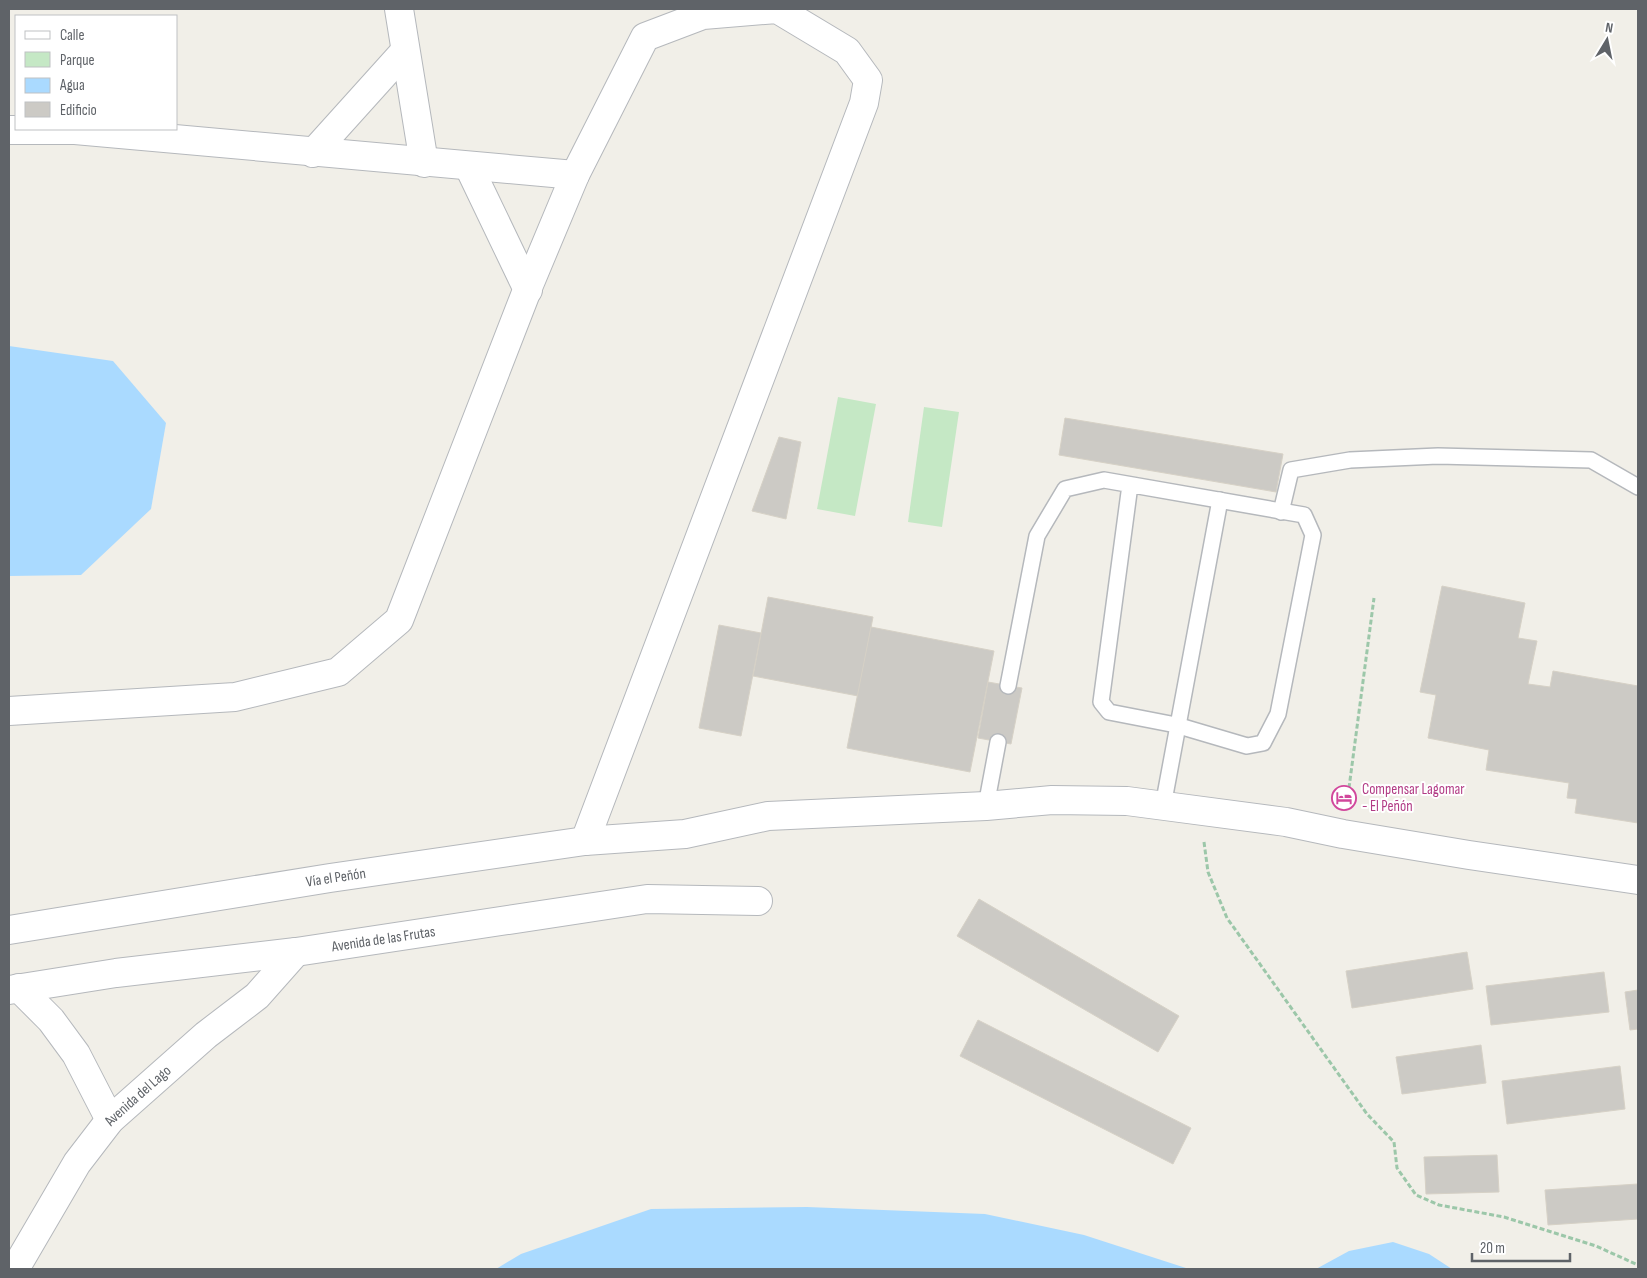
<svg xmlns="http://www.w3.org/2000/svg" width="1647" height="1278" font-family="'Sofia Sans Condensed',sans-serif">
  <rect width="100%" height="100%" fill="#f1efe8"/>
  <!-- green -->
  <g fill="#c5e8c5">
    <polygon points="838,397 876,404 855,516 817,509"/>
    <polygon points="924,407 959,412 942,527 908,522"/>
  </g>
  <!-- water -->
  <g fill="#aadaff">
    <polygon points="9,346 113,361 166,423 151,509 81,575 9,576"/>
    <polygon points="807,1207 985,1214 1084,1235 1189,1269 496,1269 521,1254 651,1209"/>
    <polygon points="1393,1242 1429,1254 1452,1269 1316,1269 1349,1251"/>
  </g>
  <!-- building -->
  <g fill="#cccac5" stroke="#d6d1c6">
    <polygon points="1065,418 1283,454 1276,492 1059,455"/>
    <polygon points="779,437 801,442 786,519 752,511"/>
    <polygon points="1442,586 1525,603 1518,638 1537,641 1528,684 1550,687 1553,671 1638,686 1638,823 1575,813 1577,799 1567,798 1569,783 1486,770 1489,750 1428,738 1436,695 1420,692"/>
    <polygon points="768,597 873,617 858,696 753,676"/>
    <polygon points="719,625 761,633 741,736 699,728"/>
    <polygon points="871,627 994,651 970,772 847,748"/>
    <polygon points="988,682 1022,688 1011,744 978,738"/>
    <polygon points="979,899 1179,1016 1158,1052 957,936"/>
    <polygon points="1467,952 1473,989 1352,1008 1346,971"/>
    <polygon points="1604,972 1609,1012 1491,1025 1486,986"/>
    <polygon points="1638,990 1638,1029 1630,1030 1625,992"/>
    <polygon points="978,1020 1191,1128 1173,1164 960,1056"/>
    <polygon points="1481,1045 1486,1083 1402,1094 1396,1057"/>
    <polygon points="1620,1066 1625,1109 1507,1124 1502,1081"/>
    <polygon points="1497,1155 1499,1192 1426,1194 1424,1157"/>
    <polygon points="1638,1184 1638,1219 1548,1225 1545,1190"/>
  </g>
  <g fill="none" stroke-linecap="round" stroke-linejoin="round">
    <defs>
      <g id="lane">
        <polyline points="1281,512 1291,470 1350,460 1438,456 1591,460 1638,487"/>
        <polyline points="1008,686 1037,536 1065,489 1104,480 1304,515 1313,535 1278,714 1263,743 1247,746 1176,725 1109,712 1101,702 1130,485"/>
        <polyline points="986,806 998,742"/>
        <polyline points="1163,806 1220,500"/>
      </g>
      <g id="street">
        <polyline points="399,9 424,163"/>
        <polyline points="9,130 75,130 575,175"/>
        <polyline points="313,153 404,52"/>
        <polyline points="469,167 528,290"/>
        <polyline points="9,711 235,697 338,672 399,620 529,285 575,175 645,37 703,15 777,9 847,51 868,80 864,103 585,841"/>
        <path id="s1" d="M9,930L330,878L585,841L685,834L768,816L986,806L1052,800L1127,801L1286,822L1343,834L1469,855L1638,880"/>
        <polyline points="19,988 51,1020 76,1054 110,1120"/>
        <path id="s2" d="M9,990L116,973L296,952L647,899L758,901"/>
        <path id="s3" d="M15,1269L77,1163L110,1120L206,1035L257,996L296,952"/>
      </g>
    </defs>
    <!-- lane casing -->
    <use href="#lane" stroke="#b5b8bc" stroke-width="18"/>
    <!-- street casing -->
    <use href="#street" stroke="#b5b8bc" stroke-width="30"/>
    <!-- path -->
    <g stroke="#9cc7a9" stroke-width="3" stroke-dasharray="5 2.5" stroke-linecap="butt">
      <polyline points="1347,803 1374,598"/>
      <polyline points="1204,842 1208,872 1227,918 1367,1114 1394,1142 1397,1168 1416,1195 1439,1205 1504,1217 1596,1246 1638,1265"/>
    </g>
    <!-- lane -->
    <use href="#lane" stroke="#fff" stroke-width="15"/>
    <!-- street -->
    <use href="#street" stroke="#fff" stroke-width="28"/>
  </g>
  <!-- icons -->
  <defs>
    <symbol id="hotel-ring" viewBox="-11 -11 22 22"><circle r="9.5" fill="#fff" stroke="#d1479c" stroke-width="1.5"/><path d="M-6-4.5h1.5V1H6V5H4.5V3h-9V5H-6ZM-4 0a1.8 1.8 0 1 1 3.6 0ZM.5 0V-2.5h3Q6-2.5 6 0Z" fill="#d1479c"/></symbol>
  </defs>
  <g fill-rule="evenodd">
    <use href="#hotel-ring" x="1330" y="784" width="28" height="28"/>
  </g>
  <g text-anchor="middle" dominant-baseline="central" stroke-width="4" stroke-linejoin="round" paint-order="stroke">
    <!-- hotel labels -->
    <g font-size="15" fill="#b23c85" stroke="#fff" text-anchor="start">
      <text x="1362" y="789">Compensar Lagomar<tspan x="1362" dy="17">- El Peñón</tspan></text>
    </g>
    <!-- street labels -->
    <g font-size="15" fill="#5f6368" stroke="#fff">
      <text stroke="none"><textPath href="#s1" startOffset="331">Vía el Peñón</textPath></text>
      <text stroke="none"><textPath href="#s2" startOffset="378">Avenida de las Frutas</textPath></text>
      <text stroke="none"><textPath href="#s3" startOffset="214">Avenida del Lago</textPath></text>
    </g>
  </g>
  <!-- border -->
  <rect width="1647" height="1278" fill="none" stroke="#5f6368" stroke-width="20"/>
  <!-- legend -->
  <rect x="15" y="15" width="162" height="115" fill="#ffffff" stroke="#bfc1c3"/>
  <rect x="25" y="31" width="25" height="8" fill="#ffffff" stroke="#bfc1c3"/>
  <text x="60" y="40" font-size="15" fill="#5f6368">Calle</text>
  <rect x="25" y="52" width="25" height="15" fill="#c5e8c5" stroke="#bfc1c3"/>
  <text x="60" y="65" font-size="15" fill="#5f6368">Parque</text>
  <rect x="25" y="78" width="25" height="15" fill="#aadaff" stroke="#bfc1c3"/>
  <text x="60" y="90" font-size="15" fill="#5f6368">Agua</text>
  <rect x="25" y="102" width="25" height="15" fill="#cccac5" stroke="#bfc1c3"/>
  <text x="60" y="115" font-size="15" fill="#5f6368">Edificio</text>
  <!-- north arrow -->
  <g transform="translate(1607 40) rotate(10)" stroke="#ffffff" stroke-width="4" paint-order="stroke">
  <path d="M0-4L9 19L0 12L-9 19Z" fill="#5f6368"/>
  <text y="-8" font-size="14" font-weight="bold" text-anchor="middle" fill="#5f6368">N</text>
  </g>
  <!-- scale -->
  <path d="M1472 1253v8h98v-8" fill="none" stroke="#5f6368" stroke-width="2.5"/>
  <text x="1480" y="1253" font-size="15" fill="#5f6368" stroke="#ffffff" stroke-width="4" paint-order="stroke">20 m</text>
</svg>
